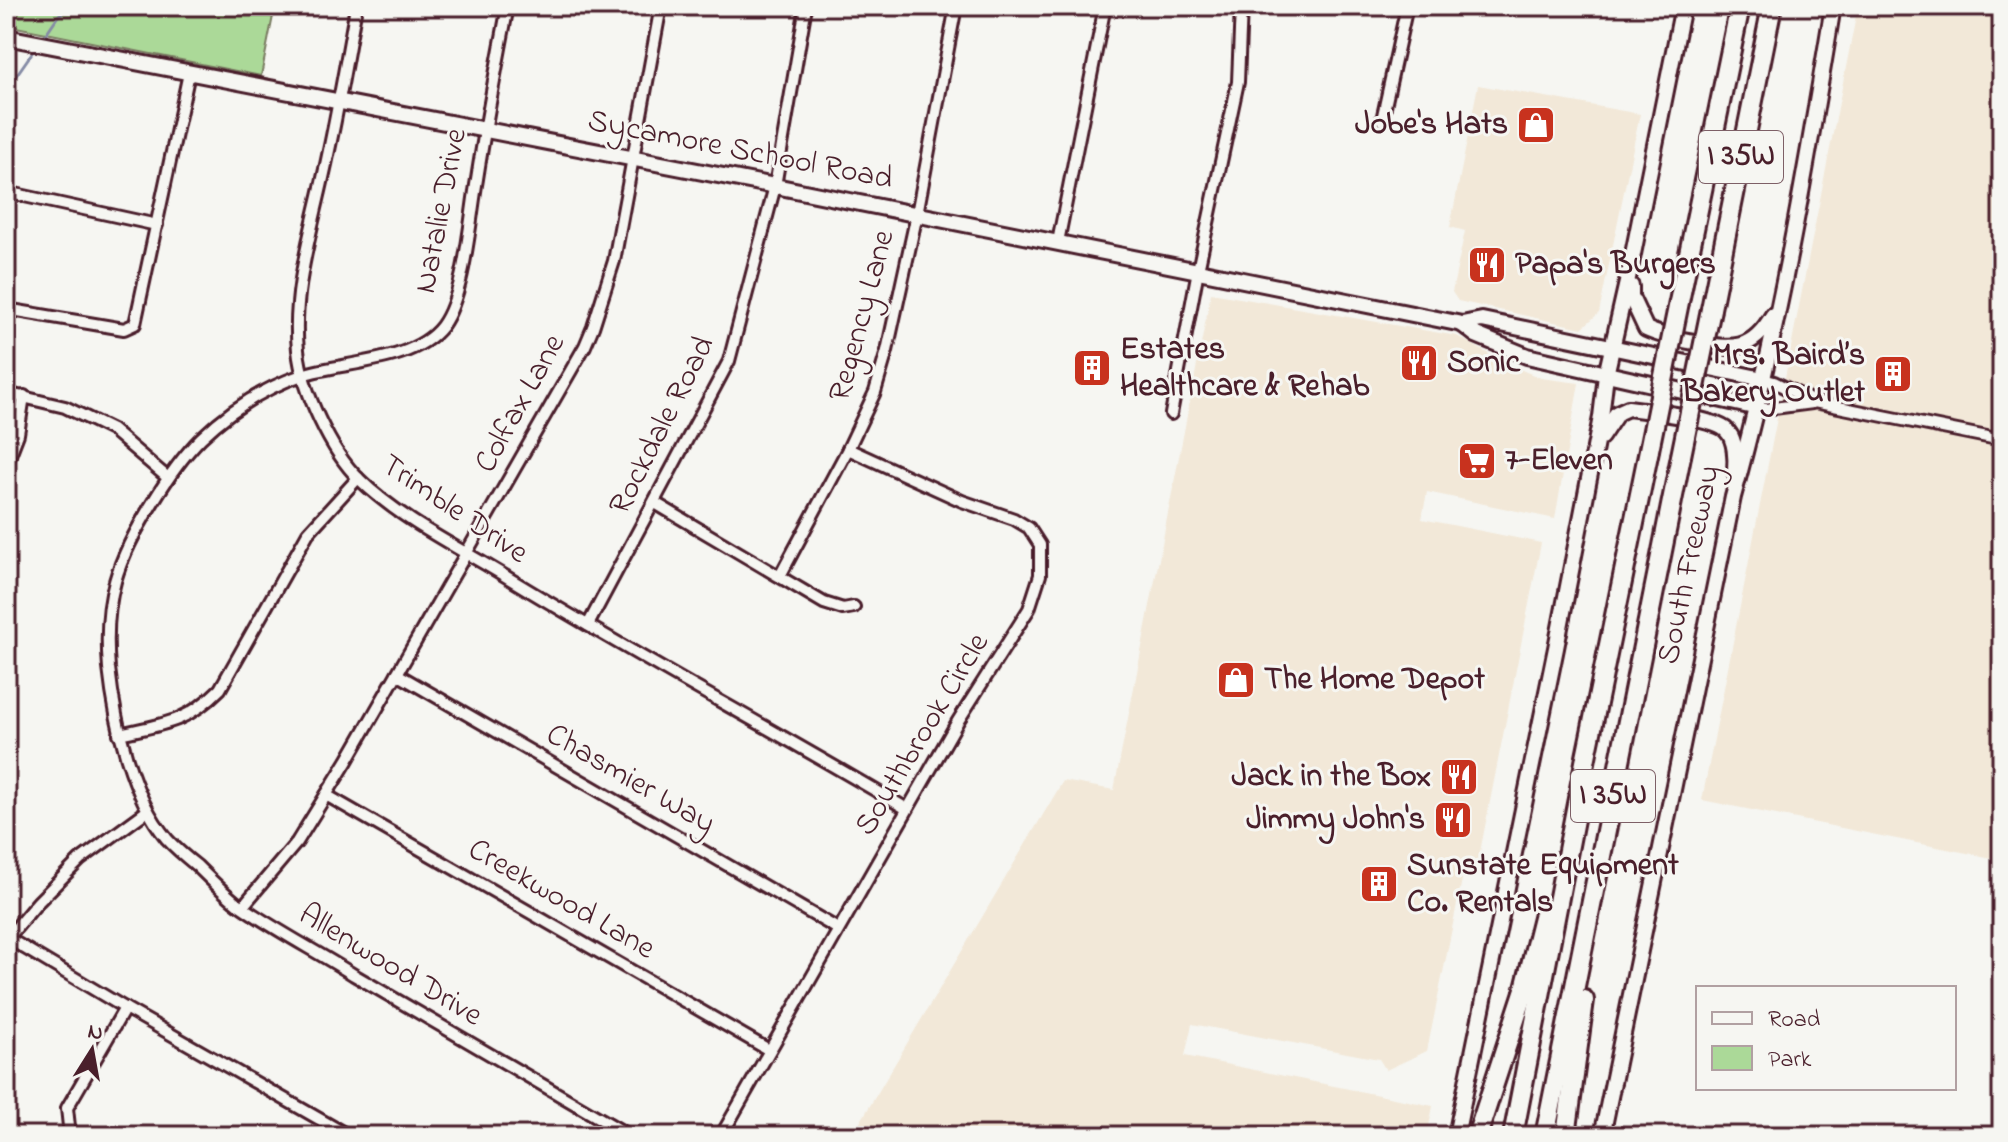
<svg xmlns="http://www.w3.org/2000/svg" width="2008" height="1142" font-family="'Indie Flower',sans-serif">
  <rect width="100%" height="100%" fill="#f6f6f2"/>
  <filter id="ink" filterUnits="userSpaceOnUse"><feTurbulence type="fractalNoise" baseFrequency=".0125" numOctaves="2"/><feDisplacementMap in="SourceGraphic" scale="16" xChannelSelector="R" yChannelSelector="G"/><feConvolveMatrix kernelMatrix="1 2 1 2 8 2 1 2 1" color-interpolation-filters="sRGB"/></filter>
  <g filter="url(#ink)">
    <!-- built -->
    <g fill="#f2e8d8">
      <polygon points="1858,6 2002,6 2002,860 1702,800"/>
      <polygon points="1478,85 1640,114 1599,313 1582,328 1458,301 1452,292 1465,231 1450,227"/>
      <polygon points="1211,293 1457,336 1505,363 1541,378 1579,383 1555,519 1427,492 1422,519 1541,543 1478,862 1466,860 1427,1051 1386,1070 1379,1059 1192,1024 1185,1056 1433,1106 1427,1136 852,1136 1063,781 1114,790"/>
    </g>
    <!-- green -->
    <polygon fill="#abd998" stroke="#7a7c62" stroke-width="2" points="6,6 275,6 261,76 6,25"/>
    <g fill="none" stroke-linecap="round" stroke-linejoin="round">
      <!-- stream -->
      <g stroke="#858ba5" stroke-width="3">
        <polyline points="43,38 58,16 70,6"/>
        <polyline points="6,90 36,47"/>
      </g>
      <defs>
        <g id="street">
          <path d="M356,6C346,64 336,121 323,178C311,233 292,293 298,350C302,390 331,452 359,479C402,521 460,548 510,579C641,659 776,731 907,809"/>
          <path d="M508,6C497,64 486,121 477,179C470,218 465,295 442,326C413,364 344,361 302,375C264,388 229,411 201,438C182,457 167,479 153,502C117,560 103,598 109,668C115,723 131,796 167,839C176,849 187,858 197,866C210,879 224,893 238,904C275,930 316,951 354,975C446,1029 538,1083 630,1136"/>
          <polyline points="1382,120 1407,6"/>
          <polyline points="6,192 157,225"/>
          <polyline points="1058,242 1105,6"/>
          <polyline points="6,309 124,329 135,324 189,73"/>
          <polyline points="1763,379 1774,382 1814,402 2002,440"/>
          <polyline points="6,393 65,407 112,430 168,478"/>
          <polyline points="1758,408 1766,409 1812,403"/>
          <polyline points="1171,414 1198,270 1238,82 1241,6"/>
          <polyline points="6,465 18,434 24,396"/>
          <polyline points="655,503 824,603 843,609 854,607"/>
          <polyline points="780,576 848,449 875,392 887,351 917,214 956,6"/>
          <polyline points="588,625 729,361 775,186 806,6"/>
          <polyline points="397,674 838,929"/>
          <path d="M119,734C165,724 186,723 220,689L308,533L358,478"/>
          <polyline points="326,795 769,1050"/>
          <polyline points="243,906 297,842 347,761 585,346 593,327 614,261 661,6"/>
          <polyline points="6,937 125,1008 349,1136"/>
          <polyline points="6,940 38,902 80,860 147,811"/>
          <polyline points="70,1136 67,1108 125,1008"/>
          <polyline points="721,1136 958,721 1029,609 1040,575 1040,545 1029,528 1014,519 962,501 848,449"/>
        </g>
        <g id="secondary">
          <polyline points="6,37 775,186 1462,324 1482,320 1763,379"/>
          <path d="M1631,286V297L1646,329C1661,336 1678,339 1694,342C1732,350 1752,352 1773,315"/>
          <polyline points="1462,324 1476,335 1527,356 1758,408"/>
          <path d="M1601,437L1617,413L1628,408C1646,410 1715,419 1726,430C1736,439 1736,460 1735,472"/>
          <polyline points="1456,1136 1556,648 1601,417 1606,375 1630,269 1683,6"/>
          <path d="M1602,1136L1733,497C1778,335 1806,171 1833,6"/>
        </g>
        <g id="highway">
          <polyline points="1679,302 1740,6"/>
          <polyline points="1711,309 1772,6"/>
          <polyline points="1477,1136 1525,989 1543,917"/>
          <polyline points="1513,1136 1586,757 1649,450"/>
          <polyline points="1545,1136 1681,456"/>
          <polyline points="1566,1136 1584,1000"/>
        </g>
      </defs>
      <!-- street casing -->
      <use href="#street" stroke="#4a1f2b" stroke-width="16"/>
      <!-- secondary casing -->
      <use href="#secondary" stroke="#4a1f2b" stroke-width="20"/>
      <!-- highway casing -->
      <use href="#highway" stroke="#4a1f2b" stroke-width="24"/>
      <!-- street -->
      <use href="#street" stroke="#f6f6f2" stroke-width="10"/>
      <!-- secondary -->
      <use href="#secondary" stroke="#f6f6f2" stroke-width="14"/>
      <!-- highway -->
      <use href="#highway" stroke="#f6f6f2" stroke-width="18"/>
      <defs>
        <g id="highway-bridge">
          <polyline points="1649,450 1679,302"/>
          <polyline points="1681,456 1711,309"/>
        </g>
      </defs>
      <!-- highway-bridge casing -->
      <use href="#highway-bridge" stroke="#4a1f2b" stroke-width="24" stroke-linecap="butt"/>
      <!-- highway-bridge -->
      <use href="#highway-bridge" stroke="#f6f6f2" stroke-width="18"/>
    </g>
  </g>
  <!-- icons -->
  <defs>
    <symbol id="shop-square" viewBox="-11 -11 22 22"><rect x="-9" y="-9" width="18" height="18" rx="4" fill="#c8321e" stroke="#f6f6f2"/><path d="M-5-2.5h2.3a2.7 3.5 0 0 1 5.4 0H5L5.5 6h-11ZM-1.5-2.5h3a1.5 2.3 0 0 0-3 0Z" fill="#fff"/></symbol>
    <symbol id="restaurant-square" viewBox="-11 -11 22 22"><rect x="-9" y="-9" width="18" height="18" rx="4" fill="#c8321e" stroke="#f6f6f2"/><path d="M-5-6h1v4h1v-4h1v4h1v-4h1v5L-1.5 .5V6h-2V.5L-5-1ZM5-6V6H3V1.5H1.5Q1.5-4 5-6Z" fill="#fff"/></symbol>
    <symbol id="building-square" viewBox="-11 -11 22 22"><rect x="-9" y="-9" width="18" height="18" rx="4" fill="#c8321e" stroke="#f6f6f2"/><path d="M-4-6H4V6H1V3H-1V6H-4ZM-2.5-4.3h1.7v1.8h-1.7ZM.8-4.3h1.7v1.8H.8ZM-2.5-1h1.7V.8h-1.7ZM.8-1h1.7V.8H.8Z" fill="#fff"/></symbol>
    <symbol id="supermarket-square" viewBox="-11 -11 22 22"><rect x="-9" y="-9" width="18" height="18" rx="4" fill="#c8321e" stroke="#f6f6f2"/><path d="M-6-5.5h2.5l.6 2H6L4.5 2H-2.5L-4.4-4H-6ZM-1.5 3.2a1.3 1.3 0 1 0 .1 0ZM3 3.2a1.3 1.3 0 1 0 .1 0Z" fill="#fff"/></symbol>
  </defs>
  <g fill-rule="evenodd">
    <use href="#shop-square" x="1514" y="103" width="44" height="44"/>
    <use href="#restaurant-square" x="1465" y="243" width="44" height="44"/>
    <use href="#restaurant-square" x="1397" y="341" width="44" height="44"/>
    <use href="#building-square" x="1070" y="346" width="44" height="44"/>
    <use href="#building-square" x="1871" y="352" width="44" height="44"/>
    <use href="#supermarket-square" x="1455" y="439" width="44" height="44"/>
    <use href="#shop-square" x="1214" y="658" width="44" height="44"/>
    <use href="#restaurant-square" x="1437" y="755" width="44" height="44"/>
    <use href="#restaurant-square" x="1431" y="798" width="44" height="44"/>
    <use href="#building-square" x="1357" y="862" width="44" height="44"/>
  </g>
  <g text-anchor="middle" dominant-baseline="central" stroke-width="6" stroke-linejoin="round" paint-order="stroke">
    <!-- shield labels -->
    <g fill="#f6f6f2" stroke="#7e6067" stroke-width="2">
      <rect x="1699" y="131" width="84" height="52" rx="6"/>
      <rect x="1571" y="770" width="84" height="52" rx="6"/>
    </g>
    <g font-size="30" font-weight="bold" fill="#4a1f2b">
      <text x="1741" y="157">I 35W</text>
      <text x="1613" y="796">I 35W</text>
    </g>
    <!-- poi labels -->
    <g font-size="32" font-weight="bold" fill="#4a1f2b" stroke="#f6f6f2" text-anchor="start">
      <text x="1508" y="125" text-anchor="end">Jobe's Hats</text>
      <text x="1515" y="265">Papa's Burgers</text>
      <text x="1120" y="350">Estates<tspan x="1120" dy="37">Healthcare &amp; Rehab</tspan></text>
      <text x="1865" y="356" text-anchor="end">Mrs. Baird’s<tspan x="1865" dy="37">Bakery Outlet</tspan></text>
      <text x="1447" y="363">Sonic</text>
      <text x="1505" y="461">7-Eleven</text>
      <text x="1264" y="680">The Home Depot</text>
      <text x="1431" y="777" text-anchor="end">Jack in the Box</text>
      <text x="1425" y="820" text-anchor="end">Jimmy John's</text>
      <text x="1407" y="866">Sunstate Equipment<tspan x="1407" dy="37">Co. Rentals</tspan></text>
    </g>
    <!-- street labels -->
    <g font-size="32" fill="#4a1f2b" stroke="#f6f6f2">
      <text transform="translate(740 151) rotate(11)">Sycamore School Road</text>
      <text transform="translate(442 211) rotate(-79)">Natalie Drive</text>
      <text transform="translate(863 316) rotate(-75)">Regency Lane</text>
      <text transform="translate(521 404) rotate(-61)">Colfax Lane</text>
      <text transform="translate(663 426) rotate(-63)">Rockdale Road</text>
      <text transform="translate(454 510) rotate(34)">Trimble Drive</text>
      <text transform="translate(1690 565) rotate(-78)">South Freeway</text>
      <text transform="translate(923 735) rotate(-59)">Southbrook Circle</text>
      <text transform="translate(630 780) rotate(30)">Chasmier Way</text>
      <text transform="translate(561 900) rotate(30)">Creekwood Lane</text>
      <text transform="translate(390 966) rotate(31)">Allenwood Drive</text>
    </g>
  </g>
  <!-- margin -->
  <rect width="2008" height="1142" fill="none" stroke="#f6f6f2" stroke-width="32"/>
  <rect x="16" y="16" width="1976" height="1110" fill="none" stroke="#4a1f2b" stroke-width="3" filter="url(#ink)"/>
  <!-- legend -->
  <rect x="1696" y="986" width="260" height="104" fill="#f6f6f2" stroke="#b1a0a2" stroke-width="2"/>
  <rect x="1712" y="1012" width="40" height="12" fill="#f6f6f2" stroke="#b1a0a2" stroke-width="2"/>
  <text x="1768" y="1026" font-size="24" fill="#4a1f2b">Road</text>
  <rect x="1712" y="1046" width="40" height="24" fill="#abd998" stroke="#b1a0a2" stroke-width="2"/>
  <text x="1768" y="1066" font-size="24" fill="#4a1f2b">Park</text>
  <!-- north arrow -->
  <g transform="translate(92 1050) rotate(11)" stroke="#f6f6f2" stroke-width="6" paint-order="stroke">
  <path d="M0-6L14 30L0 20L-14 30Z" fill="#4a1f2b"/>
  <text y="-12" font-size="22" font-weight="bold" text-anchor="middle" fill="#4a1f2b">N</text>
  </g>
</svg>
